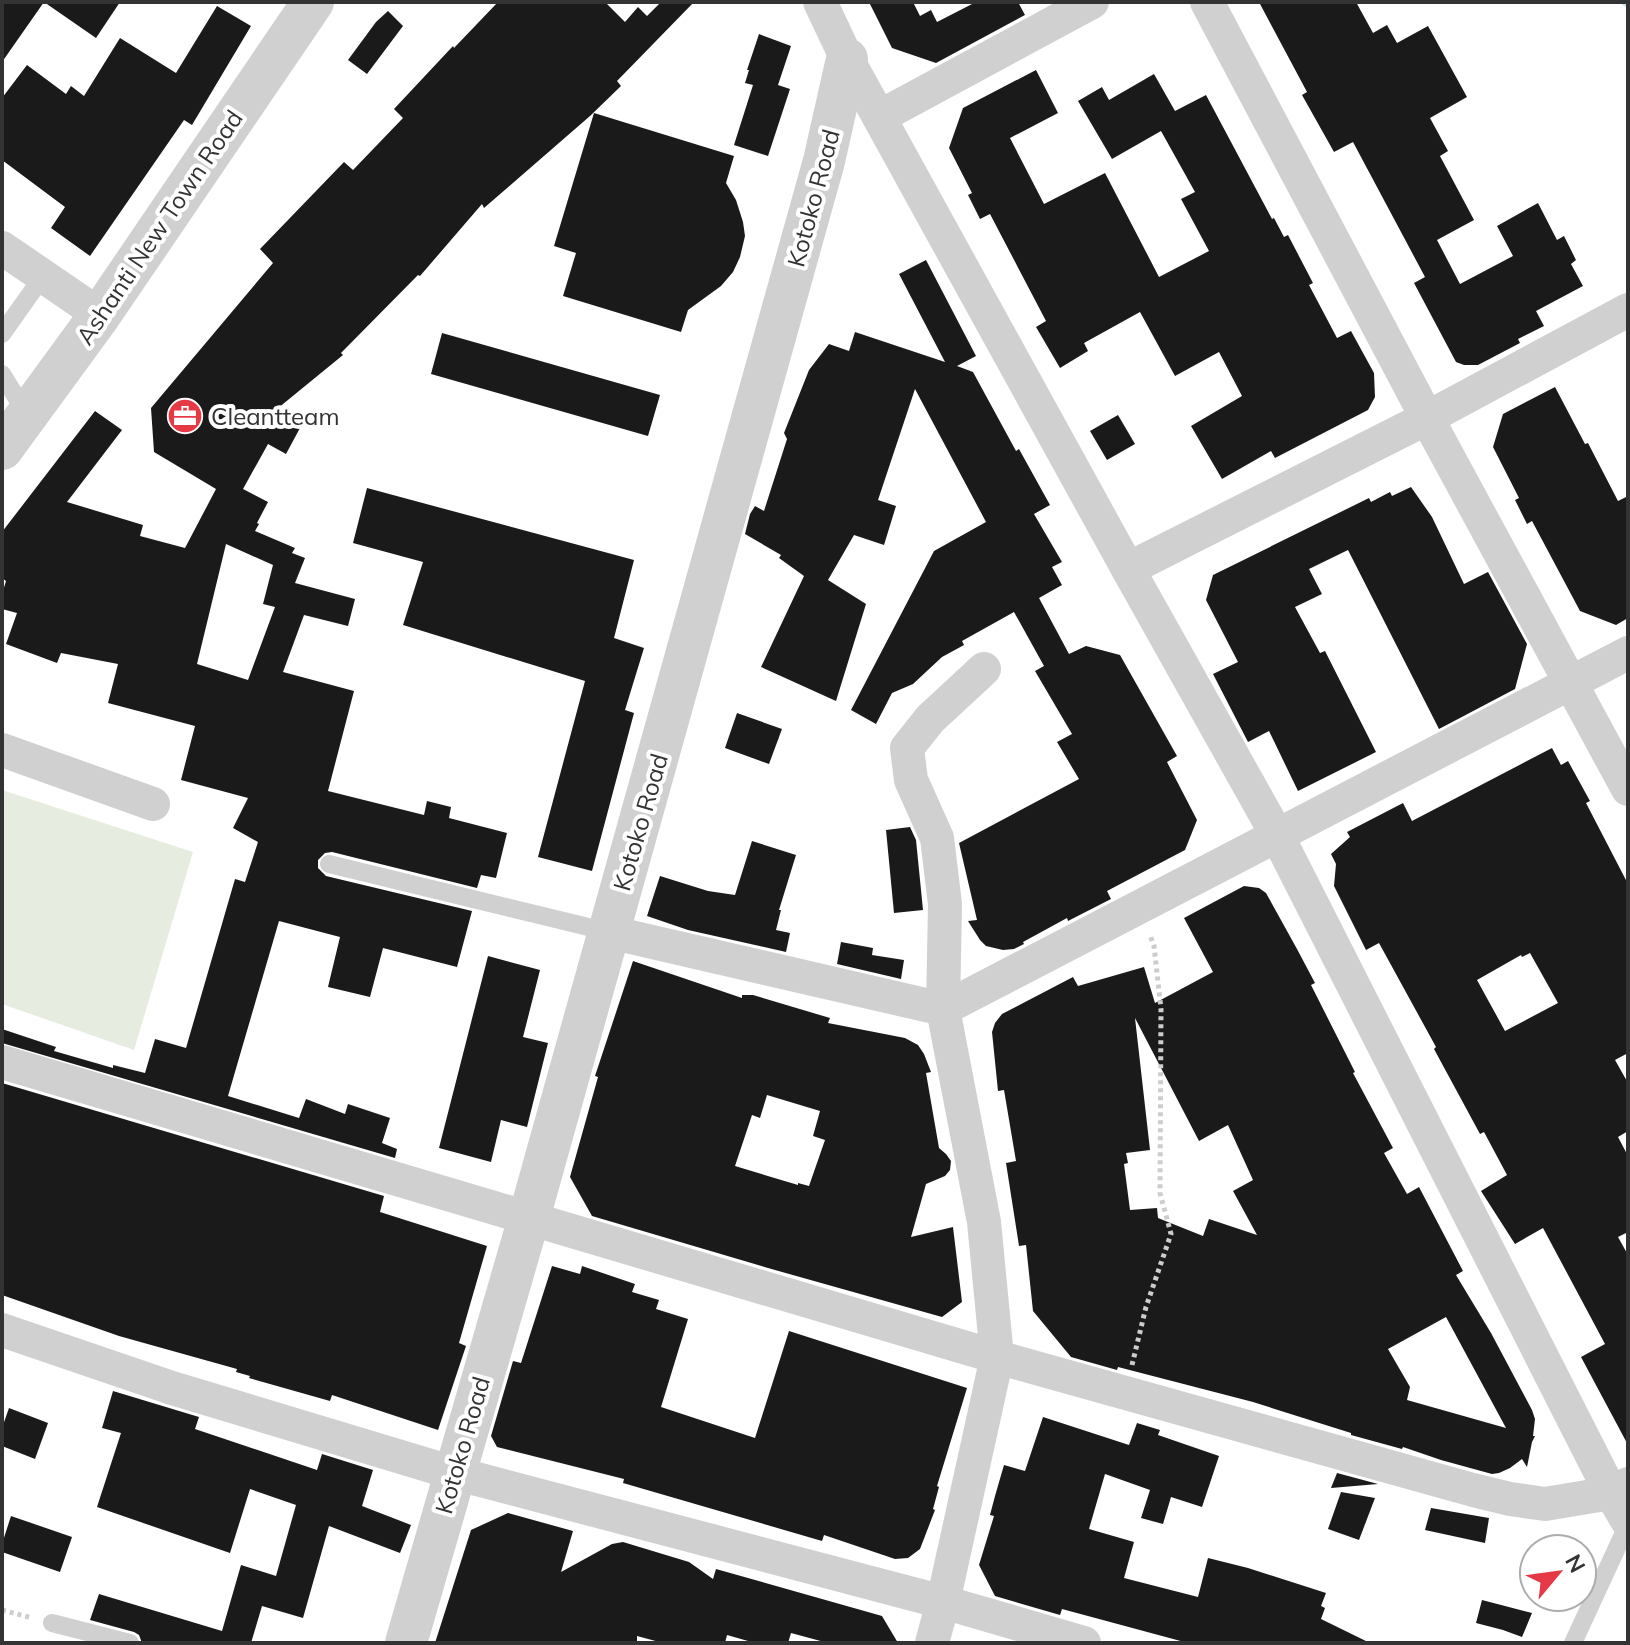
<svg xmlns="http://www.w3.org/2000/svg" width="1630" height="1645" font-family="Mulish,sans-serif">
  <rect width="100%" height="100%" fill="#fff"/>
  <!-- green -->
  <polygon fill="#e6ecdf" points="2,790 193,852 134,1050 2,1004"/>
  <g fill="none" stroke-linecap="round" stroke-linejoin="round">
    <!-- stream -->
    <polyline stroke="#cfe2ee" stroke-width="9" points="1626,2 1628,3"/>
  </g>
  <!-- building -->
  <g fill="#1a1a1a" fill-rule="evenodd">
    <polygon points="2,2 120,2 96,38 44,2 2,62"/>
    <path d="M498,2H605L625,22L638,7L647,16L661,2H694L617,81L621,86L590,116L484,208L482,204L420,276L418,275L341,353L343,355L272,413L300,428L286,454L268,444L243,489L268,502L257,523L259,524L255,531L295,548L292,553L305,558L295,583L355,599L348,626L304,615L283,672L354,691L328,791L424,815L427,801L451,807L449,818L507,833L496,878L481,875L477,888L332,852L325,853L318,860V868L326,876L472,911L457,967L383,948L370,997L328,987L340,937L279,921L228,1096L299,1118L306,1099L345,1114L348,1104L390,1118L382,1143L397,1149L395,1158L2,1043V1029L56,1047L54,1051L113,1068V1065L145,1073L155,1039L186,1048L235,879L245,882L258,842L233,828L248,798L181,780L195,726L108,703L118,664L61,653L57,663L6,644L17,613L2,609V594L6,581L2,578V532L95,411L122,430L67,502L143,525L140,536L185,548L216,489L154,452L151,408L273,263L260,249L344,162L353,170L403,118L394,109L453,46L454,48ZM226,544L273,565L263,604L275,607L248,680L197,664Z"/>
    <polygon points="869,2 913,2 920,16 931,10 937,22 976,2 1018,2 1025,15 936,63 892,48"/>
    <polygon points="1259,2 1356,2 1373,33 1387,25 1397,43 1428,26 1467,97 1430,118 1448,151 1440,156 1474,220 1437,240 1460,284 1513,256 1497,226 1538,203 1557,240 1564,236 1576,260 1571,264 1583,286 1536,311 1544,326 1518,339 1520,343 1478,365 1464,365 1456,362 1414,283 1425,277 1353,142 1334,152 1302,95 1307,92"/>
    <polygon points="217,6 251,26 192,125 184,120 90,256 51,228 65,207 2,160 2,98 27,65 66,94 71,86 84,96 120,38 176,73"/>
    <polygon points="388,11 403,26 367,74 348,60 376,22"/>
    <polygon points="759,34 791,46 778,85 790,89 768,156 734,145 753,85 745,83 749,70 747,70"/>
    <polygon points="1036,70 1058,113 1010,138 1044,204 1105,173 1159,277 1209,251 1181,199 1195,192 1161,131 1112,159 1078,101 1102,87 1109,100 1154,74 1175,111 1206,95 1272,219 1274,218 1284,237 1288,235 1313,283 1309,285 1337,338 1351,331 1374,373 1375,397 1368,410 1275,458 1271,451 1222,479 1191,426 1242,396 1219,352 1175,376 1140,312 1084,343 1088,351 1060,368 1036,327 1046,321 990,214 980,219 968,195 972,193 949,148 963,108"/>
    <polygon points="594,113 734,156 726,183 736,200 743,222 745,236 740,257 733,272 721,286 688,310 681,332 563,296 576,253 554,246"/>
    <polygon points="926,260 976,356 957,366 973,372 1016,451 1019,449 1050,505 1034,514 1062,562 1052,567 1062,585 1039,598 1069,654 1086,646 1120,655 1177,756 1167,762 1197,820 1185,850 1107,891 1111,899 1068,921 1067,918 1023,942 1024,944 1014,949 1003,950 986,946 980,940 968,921 977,920 959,843 1079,779 1057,742 1072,734 1035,671 1044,666 1014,612 962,641 964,645 942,657 913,684 892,693 876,724 851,710 934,551 986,522 915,389 878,500 896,506 884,545 854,535 828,580 866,604 836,701 761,667 804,576 779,558 781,555 745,534 750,514 755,506 764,511 787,439 784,433 809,370 829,344 849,351 855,332 945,362 899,274"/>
    <polygon points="442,333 660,395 648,436 431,374"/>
    <polygon points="1555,387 1585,444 1588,443 1618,501 1628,496 1628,618 1616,625 1580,611 1532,521 1527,524 1515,500 1519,498 1493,447 1503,414"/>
    <polygon points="1118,415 1135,444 1107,460 1090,431"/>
    <polygon points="1411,487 1432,517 1464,584 1488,572 1527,644 1515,689 1439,729 1348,550 1309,569 1322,594 1295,607 1320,653 1325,651 1376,752 1298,791 1269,731 1248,742 1213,674 1238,662 1206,600 1213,575 1369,498 1371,502 1390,492 1392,496"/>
    <polygon points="367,488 634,560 614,638 644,648 625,710 634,713 592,871 538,857 585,681 403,625 423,562 353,543"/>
    <polygon points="737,713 782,729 769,764 725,748"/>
    <path d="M1552,748L1561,765L1568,761L1590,801L1586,803L1628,884V1053L1615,1060L1628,1083V1131L1618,1137L1628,1156V1232L1618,1237L1628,1255V1445L1581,1357L1605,1344L1543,1228L1515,1244L1481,1191L1507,1175L1484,1132L1480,1134L1434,1049L1436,1047L1379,943L1366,950L1334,886L1336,864L1331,854L1350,837L1347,832L1403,803L1412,821ZM1530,953L1558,1003L1505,1031L1477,980L1521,955L1522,957Z"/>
    <polygon points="910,827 916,840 923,910 894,913 886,830"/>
    <polygon points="752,841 796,855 779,910 781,910 776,930 790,933 786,952 688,930 647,916 660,876 708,891 735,895"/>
    <path d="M1244,886L1259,888L1266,893L1297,949L1315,983L1311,985L1355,1072L1353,1073L1393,1148L1384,1153L1407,1194L1419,1187L1463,1271L1456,1275L1491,1333L1532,1410L1535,1419L1533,1436H1535L1532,1442L1527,1467L1522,1459L1510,1468L1499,1473L1492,1474L1441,1460L1403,1447L1402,1449L1351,1435V1433L1253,1402L1118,1367L1117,1370L1071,1357L1033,1311L1026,1245L1019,1246L1006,1163L1016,1161L1004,1090L998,1091L992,1032L995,1023L1002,1014L1073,977L1078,986L1144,967L1155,1003L1213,972L1184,918ZM1135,1018L1199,1141L1228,1125L1253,1180L1233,1191L1257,1235L1209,1219L1203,1236L1158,1218L1157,1208L1130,1210L1124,1164L1128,1163L1126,1153L1150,1150ZM1446,1317L1506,1428L1407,1400L1410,1387L1388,1349Z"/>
    <polygon points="841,942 873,948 872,955 904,960 901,979 837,964"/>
    <polygon points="488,956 540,970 523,1037 548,1043 527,1127 501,1120 491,1162 439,1148"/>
    <path d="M633,961L742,998V995H753L830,1018L828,1023L905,1038L918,1045L924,1054L931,1072L926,1073L939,1148L946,1154L951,1161L950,1170L945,1176L926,1184L911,1237L953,1227L962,1302L942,1317L775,1270L592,1216L570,1177L598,1077L595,1076ZM767,1095L820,1111L813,1136L825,1140L809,1186L798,1183V1185L735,1166L752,1115L760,1118Z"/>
    <polygon points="2,1083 384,1196 380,1212 487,1246 459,1343 466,1346 438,1430 332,1395 330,1401 249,1378 250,1376 236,1372 237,1369 119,1336 2,1295"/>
    <polygon points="552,1266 580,1274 582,1266 635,1284 632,1292 659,1300 656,1309 688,1319 661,1407 755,1438 789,1331 967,1388 937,1486 939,1487 933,1509 935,1510 920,1549 908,1558 895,1559 824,1535 822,1541 623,1483 624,1479 497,1447 491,1436 513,1361 521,1363"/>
    <polygon points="113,1391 199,1417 195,1429 317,1470 322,1454 373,1470 362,1506 411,1525 400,1553 329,1526 303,1618 262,1606 251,1643 142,1643 139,1635 134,1632 90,1620 99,1594 222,1631 241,1565 276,1576 296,1505 250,1489 230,1553 97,1507 121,1433 102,1428"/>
    <polygon points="9,1408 48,1423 35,1459 2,1446 2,1428"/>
    <polygon points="1043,1417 1129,1445 1137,1423 1160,1430 1158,1435 1219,1456 1202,1507 1171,1497 1163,1524 1141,1518 1150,1490 1105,1474 1089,1529 1134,1542 1124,1578 1198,1597 1208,1558 1248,1568 1326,1593 1321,1606 1325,1608 1321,1619 1370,1643 1188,1643 1062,1609 1060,1615 995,1596 979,1565 994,1516 990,1515 995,1496 1004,1465 1025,1471"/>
    <polygon points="1337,1473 1378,1484 1331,1488"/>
    <polygon points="1341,1492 1375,1498 1359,1540 1328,1529"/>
    <polygon points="1431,1508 1489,1518 1485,1543 1425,1530"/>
    <polygon points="508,1513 573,1531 561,1572 612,1544 623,1542 689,1562 713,1579 716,1569 882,1616 898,1643 828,1643 791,1633 788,1643 755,1643 727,1635 725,1643 663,1643 637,1636 637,1643 435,1643 471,1530"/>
    <polygon points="11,1516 72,1537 60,1572 2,1552 2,1544"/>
    <polygon points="1482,1600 1532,1613 1522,1637 1503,1630 1476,1623"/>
  </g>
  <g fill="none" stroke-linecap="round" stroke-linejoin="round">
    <!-- path -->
    <g stroke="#cdcdcd" stroke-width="5" stroke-dasharray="4 4" stroke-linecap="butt">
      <polyline points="1132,1365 1146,1307 1171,1234 1160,1193 1161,1009 1154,946 1150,935"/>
      <polyline points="2,1610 32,1618"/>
    </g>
    <!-- service -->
    <g stroke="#d0d0d0" stroke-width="18">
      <polyline points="2,334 43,276"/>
      <polyline points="2,374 27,415"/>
      <polyline points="329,864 609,932"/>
      <polyline points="52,1623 130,1643"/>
      <polyline points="1573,1643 1628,1524"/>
    </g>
    <!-- minor -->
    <g stroke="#d0d0d0" stroke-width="34">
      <polyline points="820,2 847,59 1128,569 1277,835 1611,1493 1628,1522"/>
      <polyline points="1207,2 1427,418 1628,789"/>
      <polyline points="879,117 1092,2"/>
      <polyline points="2,248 100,315"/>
      <polyline points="1128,569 1427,418 1628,310"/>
      <polyline points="2,750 153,804"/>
      <polyline points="609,932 943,1009 1628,653"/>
      <polyline points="2,1062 997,1357 1473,1490 1510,1499 1545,1504 1611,1493 1628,1484"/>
      <polyline points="2,1330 172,1388 454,1473 943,1602 1084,1643"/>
      <polyline points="932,1643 943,1602 997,1357 984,1222 943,1009 945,904 937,838 911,780 907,748 930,719 984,669"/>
    </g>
    <!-- tertiary -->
    <g stroke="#d0d0d0" stroke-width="42">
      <polyline points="2,449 100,315 313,2"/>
      <polyline points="406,1643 529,1218 824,161 847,59"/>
    </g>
  </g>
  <!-- icons -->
  <defs>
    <symbol id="office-disc" viewBox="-11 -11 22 22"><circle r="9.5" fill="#e63946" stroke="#fff"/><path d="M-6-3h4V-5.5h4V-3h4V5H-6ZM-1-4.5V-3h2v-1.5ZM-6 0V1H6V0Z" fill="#fff"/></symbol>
  </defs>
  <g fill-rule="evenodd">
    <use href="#office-disc" x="165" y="396" width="40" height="40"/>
  </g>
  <g text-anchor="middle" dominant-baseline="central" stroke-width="8" stroke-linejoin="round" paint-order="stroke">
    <!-- street labels -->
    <g font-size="24" fill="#333" stroke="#fff">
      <text transform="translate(813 198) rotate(-75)">Kotoko Road</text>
      <text transform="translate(159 227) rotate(-56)">Ashanti New Town Road</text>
      <text transform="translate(640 822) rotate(-74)">Kotoko Road</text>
      <text transform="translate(462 1445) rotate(-74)">Kotoko Road</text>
    </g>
    <!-- poi labels -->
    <g font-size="24" fill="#333" stroke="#fff" text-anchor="start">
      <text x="211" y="416">Cleantteam</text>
    </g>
  </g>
  <!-- border -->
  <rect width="1630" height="1645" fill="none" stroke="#333333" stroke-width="8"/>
  <!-- north arrow -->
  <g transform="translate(1558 1573) rotate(61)"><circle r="38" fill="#ffffff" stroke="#adadad" stroke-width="2"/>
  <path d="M0-6L14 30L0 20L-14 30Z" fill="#e63946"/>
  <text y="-12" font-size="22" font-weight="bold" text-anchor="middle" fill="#333333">N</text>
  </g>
</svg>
